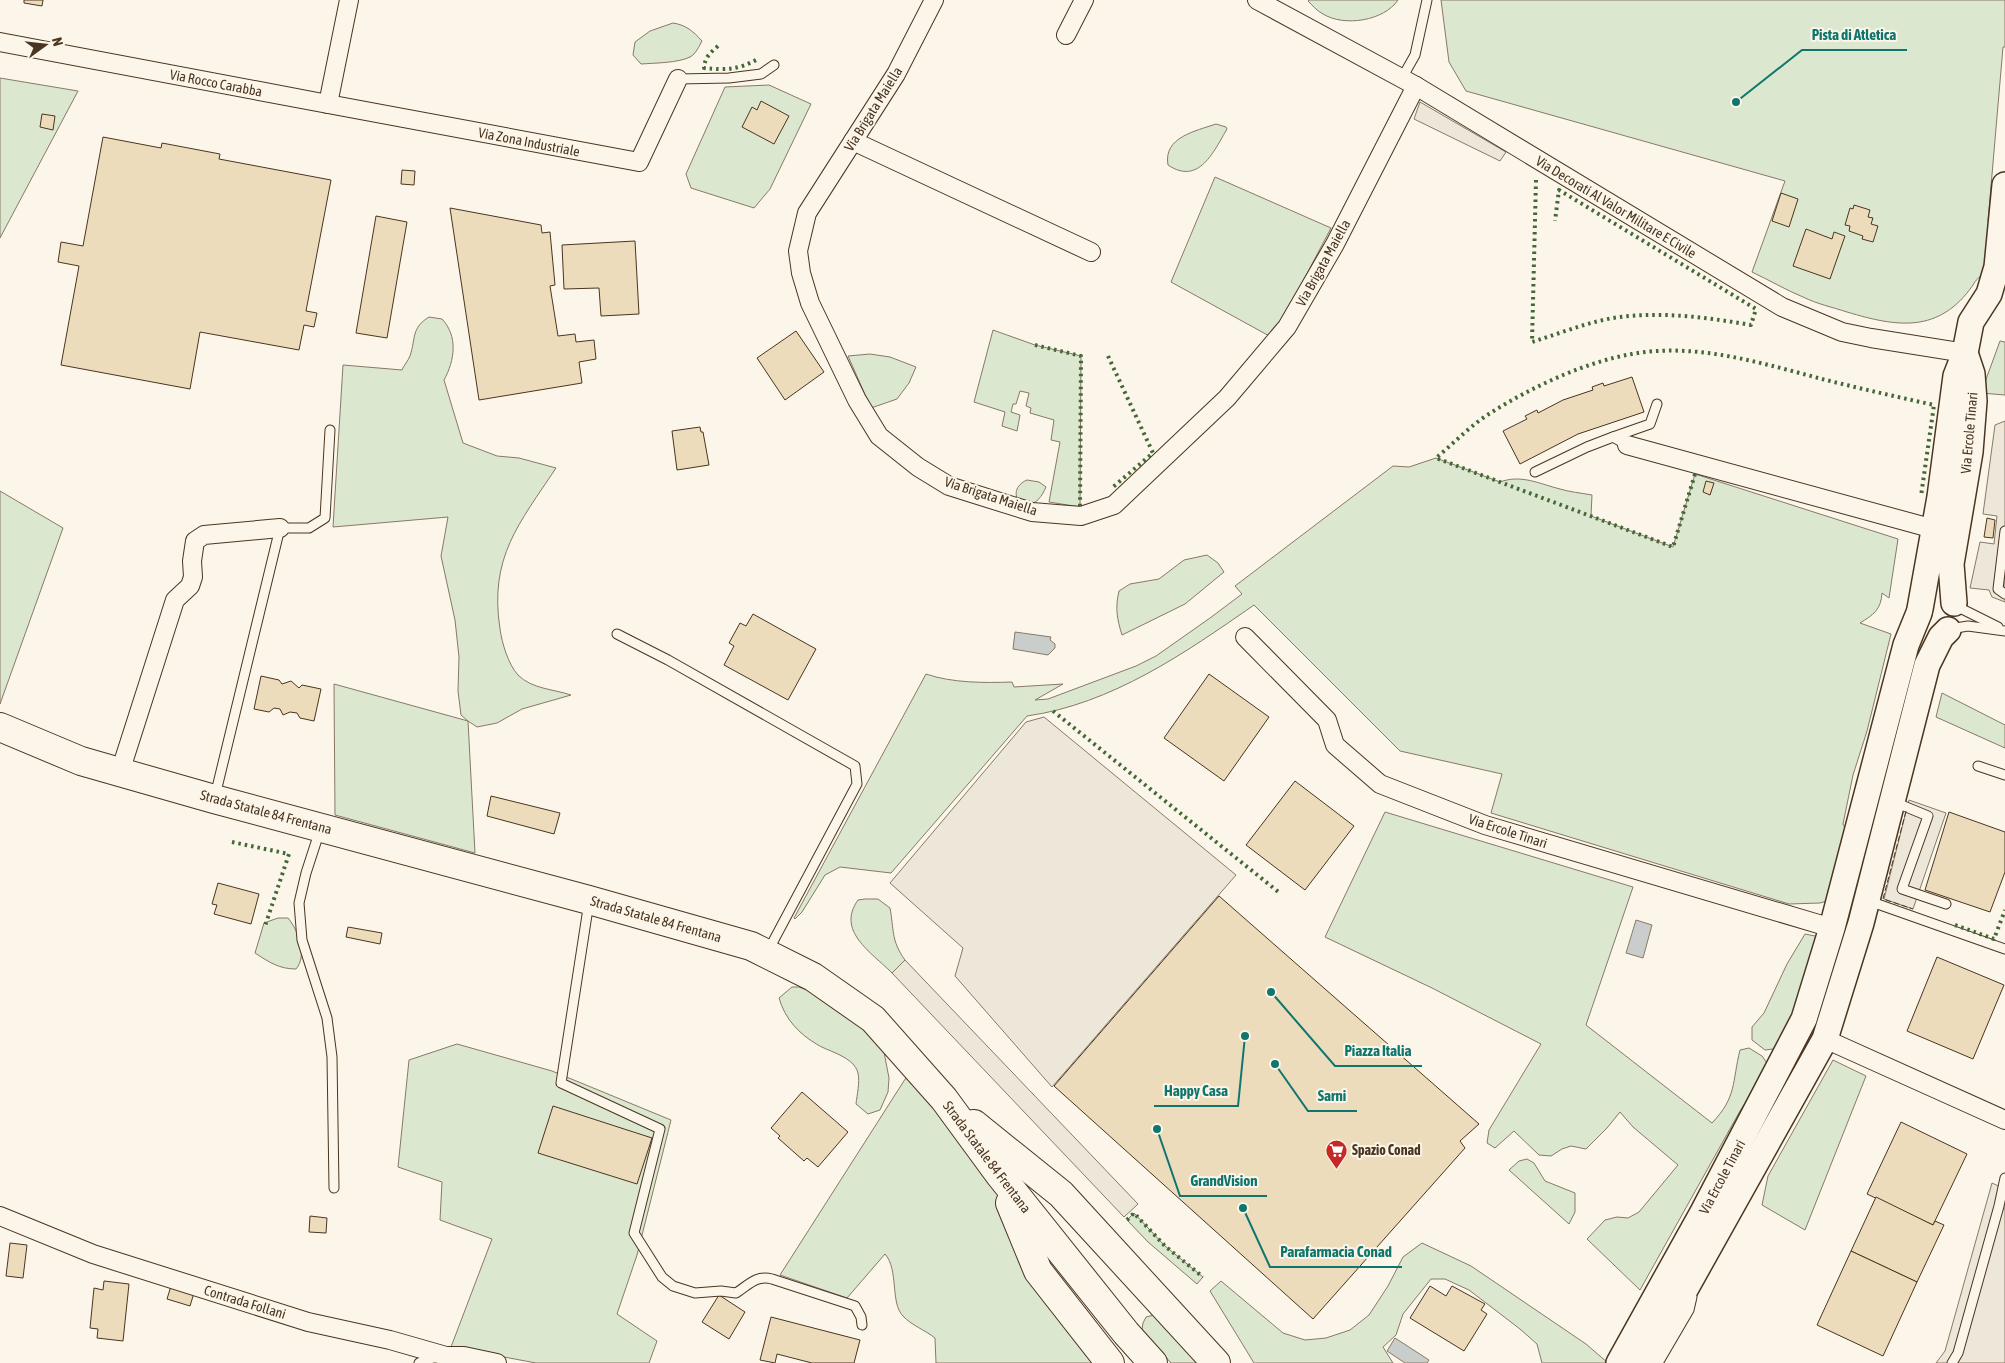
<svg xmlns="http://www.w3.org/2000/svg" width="2005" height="1363" font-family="'Asap Condensed',sans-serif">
  <rect width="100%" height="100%" fill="#fbf6e9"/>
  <!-- green -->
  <g fill="#dce7d0" stroke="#887966">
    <path d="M1309,0H1398C1384,21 1344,27 1323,14C1317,11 1312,5 1308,1Z"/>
    <path d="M1441,0H2005V47H2003L1988,221L1992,217C1990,232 1990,258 1984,270C1981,277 1976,279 1973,285C1939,334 1897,327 1847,312C1832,307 1817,304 1803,297C1786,290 1769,280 1752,272L1785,181L1466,91L1449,62Z"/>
    <path d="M673,23C686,25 693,31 702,41C699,46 696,54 690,57C678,63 654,63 641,64L633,55L635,42L650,31Z"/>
    <polygon points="0,78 78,91 0,238"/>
    <polygon points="769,85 811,104 770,189 754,208 691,188 686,174 725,87"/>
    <path d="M1216,124L1226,127L1227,129C1214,151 1199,186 1168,165C1163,137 1196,131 1216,124Z"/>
    <polygon points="1215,177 1331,228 1273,338 1171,282"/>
    <path d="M429,317L442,319C458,336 455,360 444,380L463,443L497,456L519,458L556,468C519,524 489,557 500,629C502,643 508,664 518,675C532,689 553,689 571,695L522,709L497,723L477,727L468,721L475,853L335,815L334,684L468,721L461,715L458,691L459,657L455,620L441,556L448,517L333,527L343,365L402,370C404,365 408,361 410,356C416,338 411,328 429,317Z"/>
    <polygon points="993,330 1035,345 1081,356 1080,507 1049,502 1060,442 1051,440 1054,420 1030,413 1031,408 1026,406 1029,393 1020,391 1016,404 1013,404 1011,412 1020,415 1017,431 1002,426 1005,412 974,402"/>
    <polygon points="2000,341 2005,342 2005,395 1981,393"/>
    <polygon points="870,354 890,357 916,367 909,383 897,399 871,408 848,356"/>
    <path d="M1436,458L1500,482C1521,474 1540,484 1560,489C1570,492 1581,493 1592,495L1591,516L1673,547L1695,474L1898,539L1889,598L1882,593C1881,610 1873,615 1860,623L1891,634L1867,731L1853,775L1843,824L1848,834L1834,899L1820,903L1789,904L1491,813L1502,774L1400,751L1254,605C1185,653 1112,704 1027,716L891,873L840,867L825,875L802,912L795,919L794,918L926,674C952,683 984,683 1012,682L1014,687L1063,684L1035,700L1048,699L1136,666L1156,656L1210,618L1242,594L1235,586L1393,466L1409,467Z"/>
    <path d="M1027,480L1039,482L1046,487C1030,525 1000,492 1027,480Z"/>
    <polygon points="0,491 63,528 0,704"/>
    <path d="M1207,555L1218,563L1224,572L1185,604L1122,635C1117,619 1115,608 1119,591L1130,584L1159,579L1184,560Z"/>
    <polygon points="1942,693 2005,725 2005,748 1936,717"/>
    <path d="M1385,812L1633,887L1586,1025L1712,1123C1737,1097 1732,1082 1740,1050L1749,1048L1762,1056L1769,1066L1740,1111L1640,1290L1587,1239L1605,1220L1617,1217L1628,1218L1639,1212L1678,1165L1633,1127L1620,1112L1607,1128L1586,1149L1571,1146L1562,1149L1551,1156L1539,1155L1514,1131L1495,1148L1487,1143L1489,1130L1541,1044L1432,988L1325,937Z"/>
    <path d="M865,899H878L890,908C894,929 891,941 905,960L892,973C871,952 836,931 858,900Z"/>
    <path d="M278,918H288C298,930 308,955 296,969C279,969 269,962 255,953L264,923Z"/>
    <polygon points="1805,934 1825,938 1784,1040 1773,1049 1765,1050 1752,1040 1752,1027 1764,1013 1787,964"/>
    <path d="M792,987H799L813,992L867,1030L883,1047L889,1078L888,1092L880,1110L868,1114L856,1104C857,1095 860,1082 858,1073C854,1057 830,1052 818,1045C799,1034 785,1019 779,998Z"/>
    <polygon points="457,1044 552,1071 671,1120 637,1255 617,1314 657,1341 649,1363 536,1363 451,1347 492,1239 440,1220 442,1182 398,1167 409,1060"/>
    <polygon points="1833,1060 1866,1076 1805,1230 1762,1205 1768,1176"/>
    <path d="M909,1073L976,1154L1093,1363H936L935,1338C925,1330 911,1325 903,1316C890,1303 899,1270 885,1254L847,1298L780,1275Z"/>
    <polygon points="1527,1159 1534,1163 1545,1181 1575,1193 1575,1212 1569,1224 1509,1170 1519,1161"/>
    <polygon points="1134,1213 1165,1246 1203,1277 1197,1284 1148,1242 1127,1220"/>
    <polygon points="1422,1243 1471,1266 1586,1344 1608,1363 1542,1363 1537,1344 1520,1329 1469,1290 1445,1279 1431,1279 1403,1314 1396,1335 1383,1347 1393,1363 1254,1363 1210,1291 1221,1281 1283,1333 1305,1340 1326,1338 1350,1330 1369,1315 1388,1286 1403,1257"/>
    <polygon points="1154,1315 1198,1363 1171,1363 1142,1330 1143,1323 1146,1317"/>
  </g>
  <!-- parking -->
  <g fill="#ede7d9" stroke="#887966">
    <polygon points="1420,102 1506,152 1500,161 1414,119"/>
    <polygon points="2005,421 2005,602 1992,597 1989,590 1970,588 1980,542 1994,544 1997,516 1983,514 1995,425"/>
    <polygon points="1044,717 1236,875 1052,1087 955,976 963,948 890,883 1026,722"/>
    <polygon points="1909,800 1946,813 1913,909 1884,899"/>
    <polygon points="905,960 1138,1204 1124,1217 892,973"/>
    <polygon points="1992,1183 2005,1189 2005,1363 1936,1363 1945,1351"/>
  </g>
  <!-- water -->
  <g fill="#c9cecd" stroke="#887966">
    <polygon points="1015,632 1051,637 1050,640 1055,644 1055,648 1048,655 1013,649"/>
    <polygon points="1636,920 1652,925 1643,958 1626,953"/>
    <polygon points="1395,1338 1429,1360 1427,1363 1405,1363 1387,1351"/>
  </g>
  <!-- building -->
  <g fill="#ecdcbc" stroke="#4a3520">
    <polygon points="24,0 43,0 42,6 24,3"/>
    <polygon points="761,101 789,116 774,144 742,127 752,107 757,110"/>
    <polygon points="42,114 55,116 53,130 40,127"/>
    <polygon points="103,137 161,148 162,143 220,154 219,159 331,180 306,311 317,313 314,327 304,325 299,350 200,332 190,389 61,365 79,266 58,262 61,242 83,246"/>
    <polygon points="402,170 415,171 414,185 401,184"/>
    <polygon points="1781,193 1798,199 1789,227 1772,221"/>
    <polygon points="1854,205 1870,210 1868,217 1873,218 1871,224 1878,226 1873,242 1862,239 1863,236 1849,231 1850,226 1845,225 1850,208 1853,209"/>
    <polygon points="450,208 541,225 542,233 550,232 555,285 550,286 558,336 575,334 576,342 594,340 596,359 579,362 582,383 479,400"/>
    <polygon points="376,216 407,222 387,338 356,333"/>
    <polygon points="1806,229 1832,239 1834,232 1845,236 1830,279 1793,266"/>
    <polygon points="635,241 639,314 601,316 599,288 564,289 562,245"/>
    <polygon points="796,331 824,372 785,400 757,358"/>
    <polygon points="1632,377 1644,412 1578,434 1520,464 1503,431 1527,419 1525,416 1537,410 1538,413 1563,400 1593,390 1592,387 1603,383 1604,386"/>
    <polygon points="700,427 701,432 703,432 709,465 677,470 672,431"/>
    <polygon points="1706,481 1714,483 1710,495 1703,492"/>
    <polygon points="1987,518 1995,520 1993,538 1984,537"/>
    <polygon points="753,614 816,649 788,700 724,665 734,646 729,643 740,623 746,626"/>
    <polygon points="1209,674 1269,717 1224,781 1164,738"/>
    <polygon points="261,676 279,680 282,684 291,681 299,688 302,685 321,689 314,721 300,718 297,713 290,712 283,715 280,709 274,708 269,712 254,709"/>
    <polygon points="1295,781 1354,826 1305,890 1246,845"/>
    <polygon points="491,796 560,813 554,834 487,816"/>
    <polygon points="1949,812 2005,832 2005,872 1990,912 1925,890"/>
    <polygon points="218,883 259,894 251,924 214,914 217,905 212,904"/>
    <polygon points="1219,896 1479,1124 1460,1141 1465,1148 1313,1319 1054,1086"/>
    <polygon points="348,927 382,933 380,944 346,937"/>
    <polygon points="1937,957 2004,985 1973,1059 1907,1031"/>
    <polygon points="802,1092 848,1132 818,1167 807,1158 804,1161 778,1138 780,1136 771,1128"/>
    <polygon points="553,1106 652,1138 637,1184 538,1153"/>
    <polygon points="1901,1122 1967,1154 1933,1225 1867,1194"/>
    <polygon points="1876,1197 1933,1225 1935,1221 1944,1225 1917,1282 1851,1251"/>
    <polygon points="310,1216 327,1218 326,1233 309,1232"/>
    <polygon points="10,1243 27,1245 23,1278 6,1276"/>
    <polygon points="1851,1251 1917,1282 1883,1356 1817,1325"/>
    <polygon points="104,1281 129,1284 123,1341 97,1338 98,1329 90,1328 94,1288 103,1290"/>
    <polygon points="171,1286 194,1293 190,1306 167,1299"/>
    <polygon points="1430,1286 1446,1296 1452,1286 1485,1304 1481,1310 1487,1314 1464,1351 1410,1318"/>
    <polygon points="719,1295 745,1312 729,1339 702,1322"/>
    <polygon points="771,1317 860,1340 854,1363 812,1363 777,1354 775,1363 760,1360"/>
  </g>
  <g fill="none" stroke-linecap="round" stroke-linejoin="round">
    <defs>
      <g id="lane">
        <polyline points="1402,78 1415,55 1427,0"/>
        <polyline points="678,79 729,78 761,74 774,65"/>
        <polyline points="1613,437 1650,424 1657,404"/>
        <polyline points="1535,472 1587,447 1613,437 1627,445"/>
        <polyline points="2005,531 1998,589 2005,594"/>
        <polyline points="1956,606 1998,627"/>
        <polyline points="1950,629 1968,626 2005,631"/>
        <polyline points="617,634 668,660 855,766 857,784 768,951"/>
        <polyline points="1978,766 2005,775"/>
        <polyline points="215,796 280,528 309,528 325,518 330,430"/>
        <polyline points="1894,802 1928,816 1902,889 1946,904"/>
        <polyline points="320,830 306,873 299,903 302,940 327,1018 332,1057 334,1188"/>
        <polyline points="1869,901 2005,949"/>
        <path d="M589,902L561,1083L660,1129L634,1233L662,1277L673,1286L695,1293L721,1291L736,1293C749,1285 755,1275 772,1279L855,1306L861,1317L862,1325"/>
        <polyline points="419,1363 425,1360 438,1357"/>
        <polyline points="1658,1363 1689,1310 1692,1297"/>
        <polyline points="1952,1363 1958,1353 1999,1206 2005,1178"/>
      </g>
      <g id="street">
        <polyline points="934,0 896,74 807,213 798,251 801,273 810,303 857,400 879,436 918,467 949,486 1032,512 1081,516 1114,505 1227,398 1287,327 1335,244 1416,86"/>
        <polyline points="1257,0 1416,86 1782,307 1842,332 1871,338 1965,353"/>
        <polyline points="1066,35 1084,0"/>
        <polyline points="0,42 328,104 349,0"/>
        <polyline points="328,104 639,162 678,79"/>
        <polyline points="853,141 1091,252"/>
        <polyline points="1627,445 1934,529"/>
        <polyline points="1245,637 1327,720 1335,745 1380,784 1485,825 1832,928"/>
        <polyline points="120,772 175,600 190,586 193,577 192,561 195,541 204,535 280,528"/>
        <polyline points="1825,1039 2005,1120"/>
        <polyline points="0,1216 93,1254 308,1322 390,1340 446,1356 464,1356 497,1363"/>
      </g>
      <g id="secondary">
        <polyline points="1954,603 1951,564 1970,452 1974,401 1972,374 1965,353"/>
        <polyline points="1920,609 1940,497 1956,376 1965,353 1971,322 1989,294 1997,267 2005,185"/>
        <polyline points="1619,1363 1703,1212 1804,1019 1832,928 1906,645 1919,613"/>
        <polyline points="1644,1363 1825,1039 1861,923 1927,665 1941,637 1948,630"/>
      </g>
      <g id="primary">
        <polyline points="0,727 81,761 214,799 589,900 751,946 813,977 873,1019 944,1099 999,1174 1126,1333 1153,1363"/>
        <polyline points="974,1124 1061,1194 1216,1363"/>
        <polyline points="1010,1203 1038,1271 1110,1363"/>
      </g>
    </defs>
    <!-- lane casing -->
    <use href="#lane" stroke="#4a3520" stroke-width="11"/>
    <!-- street casing -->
    <use href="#street" stroke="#4a3520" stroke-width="20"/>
    <!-- secondary casing -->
    <use href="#secondary" stroke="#4a3520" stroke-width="28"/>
    <!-- primary casing -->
    <use href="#primary" stroke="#4a3520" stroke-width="30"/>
    <!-- lane -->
    <use href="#lane" stroke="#fbf6e9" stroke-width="9"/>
    <!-- street -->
    <use href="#street" stroke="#fbf6e9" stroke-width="18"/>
    <!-- secondary -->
    <use href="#secondary" stroke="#fbf6e9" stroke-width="25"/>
    <!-- primary -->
    <use href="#primary" stroke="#fbf6e9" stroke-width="28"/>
    <!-- hedge -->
    <g stroke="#436837" stroke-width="4" stroke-dasharray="2.5 4" stroke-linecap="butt">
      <path d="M718,46C710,53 705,57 704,68C726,70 738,70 758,59"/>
      <path d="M1536,180L1532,342C1558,334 1585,323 1613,318C1659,311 1705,317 1751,325L1756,309L1559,190L1555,221"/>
      <polyline points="1035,345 1081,356 1080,507"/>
      <polyline points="1108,356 1153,453 1113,487"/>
      <path d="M1695,474L1673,547L1436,458C1454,443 1472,424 1492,412C1532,387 1585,362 1632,354C1697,342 1764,364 1826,380C1862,389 1898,397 1934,405L1921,496"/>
      <polyline points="1053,711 1281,894"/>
      <polyline points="232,842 289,854 265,926"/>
      <polyline points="1955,925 1994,939 2005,910"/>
      <polyline points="1127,1220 1134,1213 1165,1246 1203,1277"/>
    </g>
    <!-- fence -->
    <polyline stroke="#4a3520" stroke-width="1" stroke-dasharray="6 2.5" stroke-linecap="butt" points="1906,811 1883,899 1913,909"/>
  </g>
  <!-- icons -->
  <defs>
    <symbol id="supermarket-pin" viewBox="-11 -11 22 30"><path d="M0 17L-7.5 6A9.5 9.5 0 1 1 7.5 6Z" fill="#c62828" stroke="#fbf6e9"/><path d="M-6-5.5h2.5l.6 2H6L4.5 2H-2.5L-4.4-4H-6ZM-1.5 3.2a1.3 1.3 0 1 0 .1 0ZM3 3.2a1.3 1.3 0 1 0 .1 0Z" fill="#fff"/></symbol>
  </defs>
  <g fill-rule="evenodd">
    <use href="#supermarket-pin" x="1324" y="1138" width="25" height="34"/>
  </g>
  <g text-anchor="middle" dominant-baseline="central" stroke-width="4" stroke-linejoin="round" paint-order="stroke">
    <!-- street labels -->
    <g font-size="14" fill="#4a3520" stroke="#fbf6e9">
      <text transform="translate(216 83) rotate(11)">Via Rocco Carabba</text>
      <text transform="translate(873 109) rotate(-58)">Via Brigata Maiella</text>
      <text transform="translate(529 142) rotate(11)">Via Zona Industriale</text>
      <text transform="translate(1616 207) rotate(31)">Via Decorati Al Valor Militare E Civile</text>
      <text transform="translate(1323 263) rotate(-61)">Via Brigata Maiella</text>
      <text transform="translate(1969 433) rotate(-85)">Via Ercole Tinari</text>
      <text transform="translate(991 496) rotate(18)">Via Brigata Maiella</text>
      <text transform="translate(266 812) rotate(15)">Strada Statale 84 Frentana</text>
      <text transform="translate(1508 831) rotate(18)">Via Ercole Tinari</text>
      <text transform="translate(656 919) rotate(16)">Strada Statale 84 Frentana</text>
      <text transform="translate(987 1157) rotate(53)">Strada Statale 84 Frentana</text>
      <text transform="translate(1722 1177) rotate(-62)">Via Ercole Tinari</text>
      <text transform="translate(245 1302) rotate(17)">Contrada Follani</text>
    </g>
    <!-- poi labels -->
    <g font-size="14" font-weight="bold" fill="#4a3520" stroke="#fbf6e9" text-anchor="start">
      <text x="1352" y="1150">Spazio Conad</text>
    </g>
  </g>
  <!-- callouts -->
  <path fill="none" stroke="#0f766e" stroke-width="2" d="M1736 102L1802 50H1907M1271 992L1335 1066H1422M1245 1036L1238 1106H1154M1275 1064L1308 1111H1357M1157 1129L1180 1196H1267M1243 1208L1270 1267H1402"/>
  <g fill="#0f766e" stroke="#fbf6e9" stroke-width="2">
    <circle cx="1736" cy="102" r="5"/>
    <circle cx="1271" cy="992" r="5"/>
    <circle cx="1245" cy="1036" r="5"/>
    <circle cx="1275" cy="1064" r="5"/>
    <circle cx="1157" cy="1129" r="5"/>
    <circle cx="1243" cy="1208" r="5"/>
  </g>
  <g font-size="15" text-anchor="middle" font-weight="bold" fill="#0f766e" stroke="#fbf6e9" stroke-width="4" stroke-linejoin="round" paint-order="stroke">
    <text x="1854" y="40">Pista di Atletica</text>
    <text x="1378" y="1056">Piazza Italia</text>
    <text x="1196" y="1096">Happy Casa</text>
    <text x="1332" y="1101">Sarni</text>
    <text x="1224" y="1186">GrandVision</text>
    <text x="1336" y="1257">Parafarmacia Conad</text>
  </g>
  <!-- north arrow -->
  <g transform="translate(45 45) rotate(75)" stroke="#fbf6e9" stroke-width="4" paint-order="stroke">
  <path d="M0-4L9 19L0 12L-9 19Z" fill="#4a3520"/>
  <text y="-8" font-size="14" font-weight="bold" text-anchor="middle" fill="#4a3520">N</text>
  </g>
</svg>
